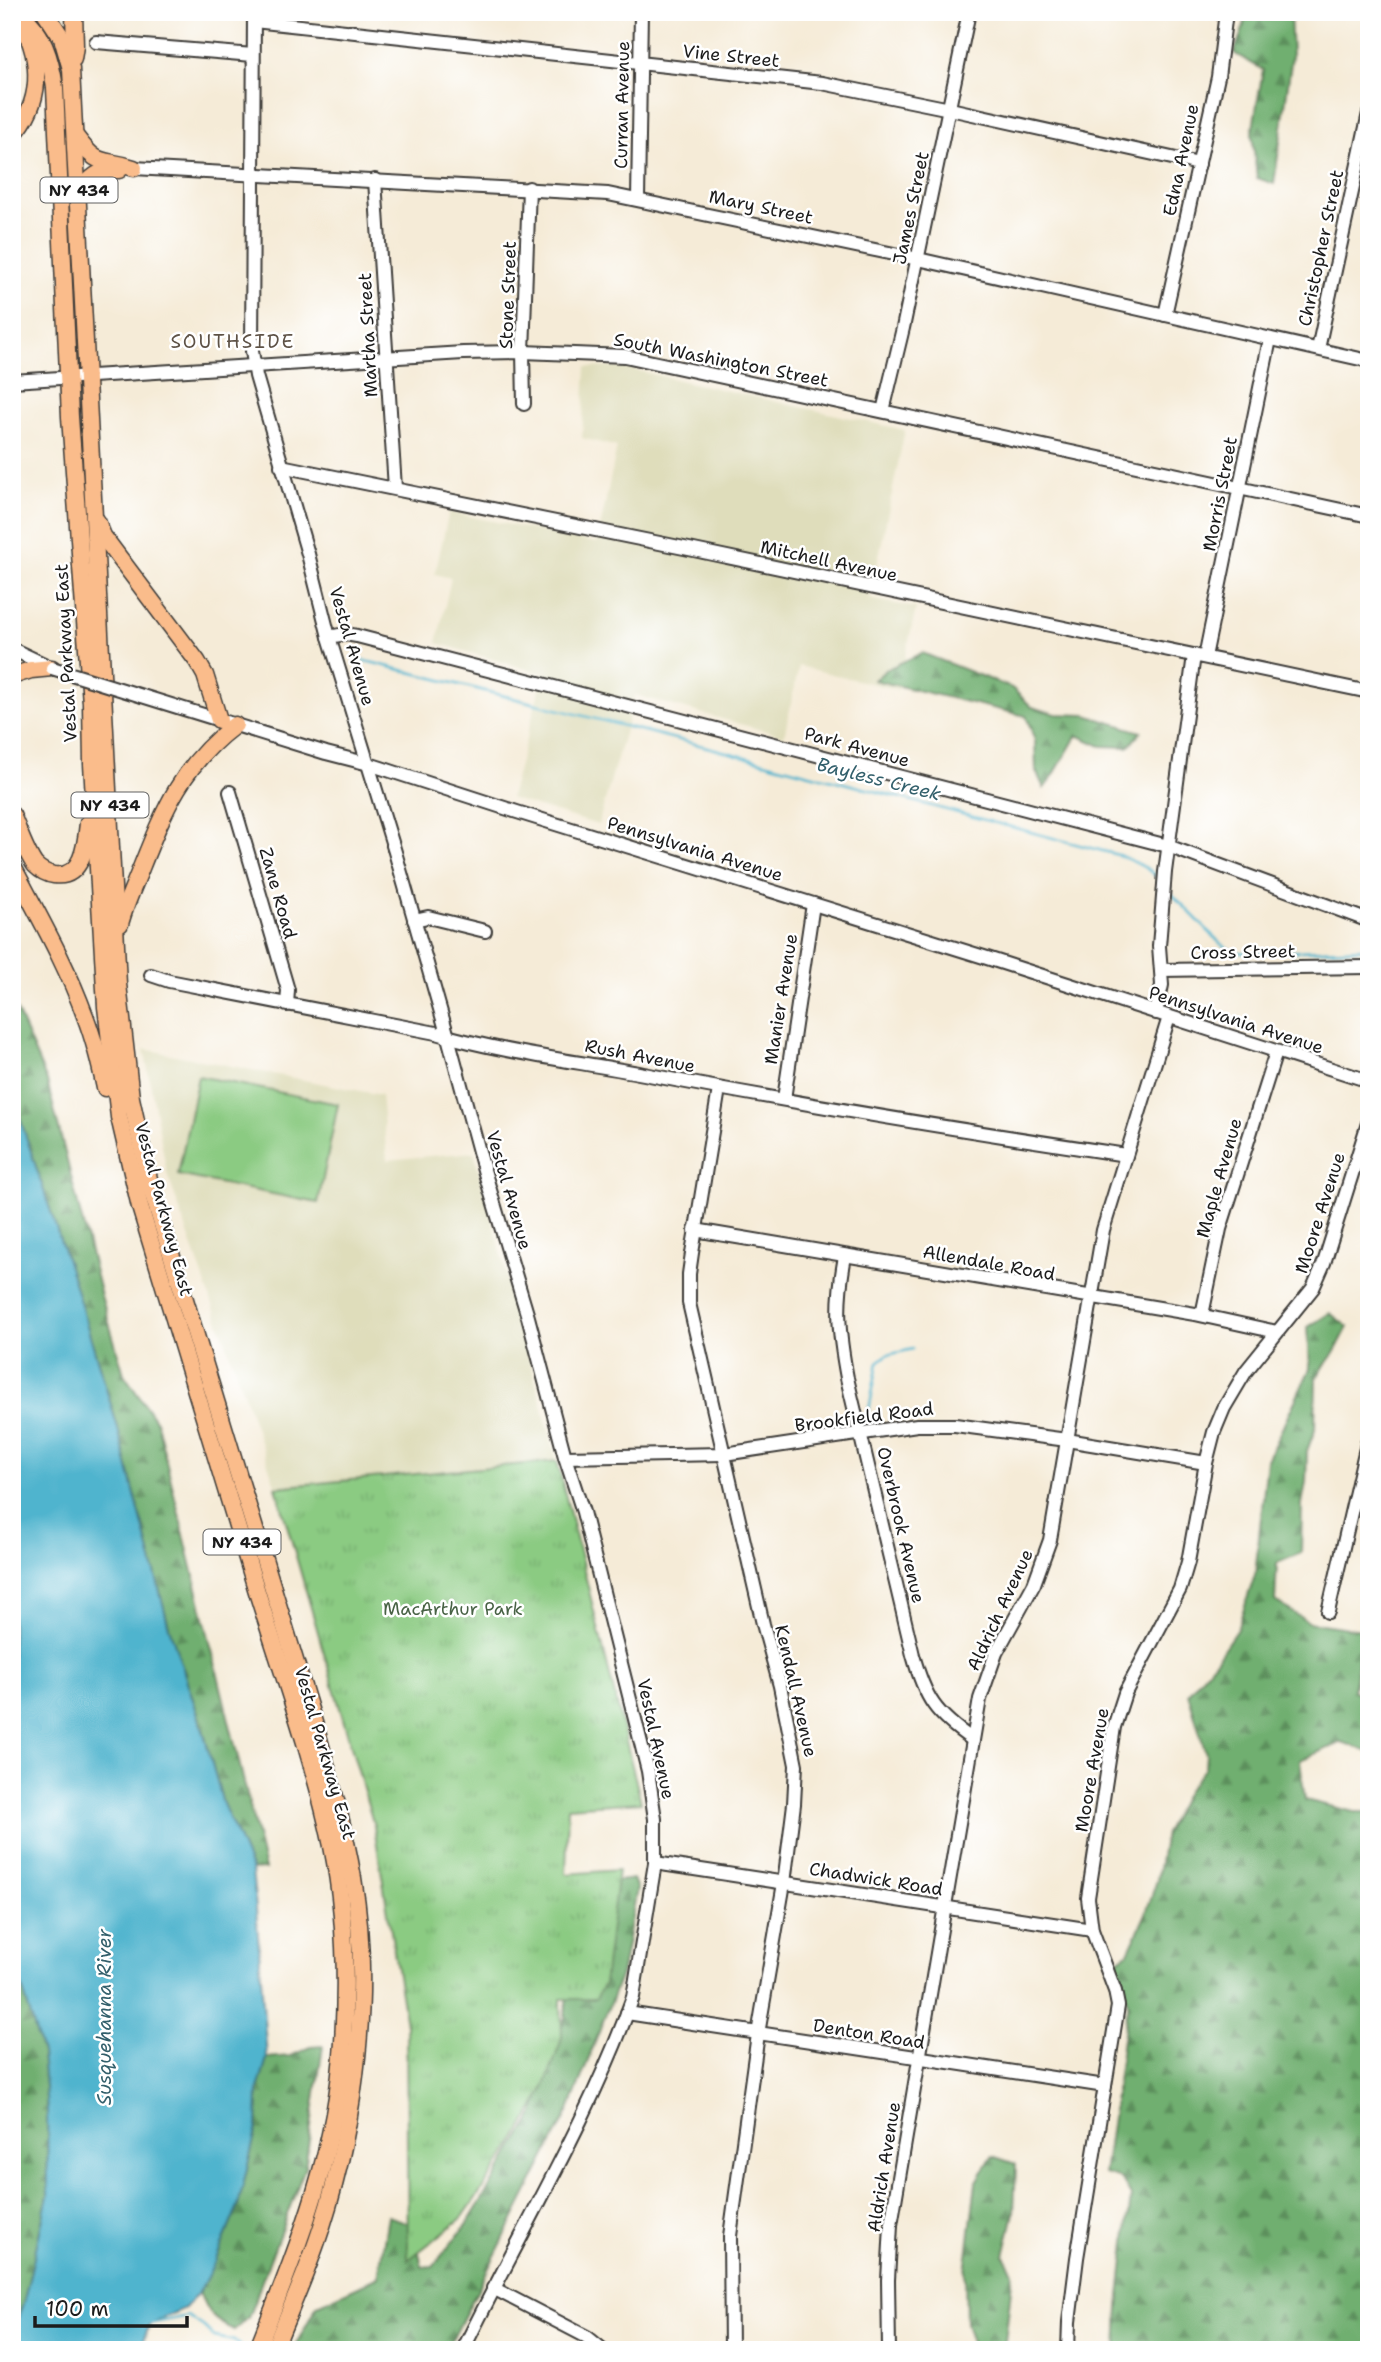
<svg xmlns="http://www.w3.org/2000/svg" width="1381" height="2362" font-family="'Shantell Sans',sans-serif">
  <defs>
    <pattern id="forest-firs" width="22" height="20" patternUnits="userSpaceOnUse" patternTransform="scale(1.75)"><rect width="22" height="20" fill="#70af70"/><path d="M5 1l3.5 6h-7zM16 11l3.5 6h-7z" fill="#5b8e5b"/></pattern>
    <pattern id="park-tufts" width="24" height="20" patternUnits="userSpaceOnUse" patternTransform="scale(1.75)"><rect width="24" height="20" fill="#8bcb82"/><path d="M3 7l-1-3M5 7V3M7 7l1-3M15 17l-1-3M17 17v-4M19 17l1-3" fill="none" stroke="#77ae70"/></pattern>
  </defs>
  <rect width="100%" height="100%" fill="#fff"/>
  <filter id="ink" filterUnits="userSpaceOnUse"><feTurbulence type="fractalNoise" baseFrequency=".0143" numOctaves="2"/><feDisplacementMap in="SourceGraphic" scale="14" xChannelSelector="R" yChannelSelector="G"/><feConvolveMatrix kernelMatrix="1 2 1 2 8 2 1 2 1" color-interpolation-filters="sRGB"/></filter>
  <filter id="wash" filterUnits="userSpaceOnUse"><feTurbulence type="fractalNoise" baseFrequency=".00686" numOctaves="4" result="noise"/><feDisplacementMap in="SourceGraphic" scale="28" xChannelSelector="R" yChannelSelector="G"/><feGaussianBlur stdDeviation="1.57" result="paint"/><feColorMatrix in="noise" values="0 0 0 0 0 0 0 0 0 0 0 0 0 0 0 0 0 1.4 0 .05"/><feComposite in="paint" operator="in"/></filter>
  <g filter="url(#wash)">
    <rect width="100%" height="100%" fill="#f5ebd7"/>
    <!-- built -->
    <g fill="#dfddbb">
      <polygon points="586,367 625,368 905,430 870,599 916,608 898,690 799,666 784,736 635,695 598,825 510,798 544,674 437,643 451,578 435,574 449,512 597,543 617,447 582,438"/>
      <polygon points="144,1049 381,1095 387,1160 474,1152 557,1461 276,1487 167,1173"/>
    </g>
    <!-- green -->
    <polygon fill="#8bcb82" stroke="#54744f" stroke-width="2" points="198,1076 338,1104 318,1203 178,1175"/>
    <!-- forest -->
    <g fill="url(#forest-firs)" stroke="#466646" stroke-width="2">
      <polygon points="1244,12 1290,12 1292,56 1274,184 1257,178 1252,133 1263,70 1234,53 1244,26"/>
      <polygon points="922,653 1012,688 1032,707 1056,714 1086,715 1141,732 1128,747 1101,746 1077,735 1052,778 1044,788 1036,771 1035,741 1026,716 874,680 887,669"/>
      <polygon points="12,1007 17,1011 47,1081 100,1292 124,1374 157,1423 265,1869 252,1870 223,1804 203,1729 169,1627 117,1425 73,1279 12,1094"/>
      <polygon points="1330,1313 1348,1327 1336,1350 1316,1378 1315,1429 1307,1451 1306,1482 1302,1504 1301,1553 1277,1563 1275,1601 1308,1622 1369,1631 1369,1651 1360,1651 1353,1690 1369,1701 1369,1752 1342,1742 1300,1760 1305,1800 1354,1812 1369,1812 1369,2350 1117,2350 1119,2306 1131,2196 1122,2179 1104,2174 1128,2003 1115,1962 1128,1953 1145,1916 1157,1880 1165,1833 1186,1792 1205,1767 1206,1754 1188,1693 1215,1661 1237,1629 1255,1575 1267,1460 1310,1369 1308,1327"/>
      <polygon points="633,1879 637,1889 622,1972 569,2110 447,2350 293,2350 317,2305 378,2277 388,2216 413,2224 422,2267 433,2266 469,2221 533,2116 565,2018 567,1995 611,1882"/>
      <polygon points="12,1953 42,2053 47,2109 48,2196 24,2301 12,2333"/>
      <path d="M323,2046L305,2167L248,2318L234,2330C212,2320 208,2314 199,2292L215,2262L238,2206L257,2127L258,2089L267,2058L291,2056L311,2047Z"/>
      <polygon points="992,2156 1016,2164 1014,2213 1004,2256 1013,2272 1004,2350 974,2350 966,2323 965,2272 976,2183"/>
    </g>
    <!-- park -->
    <polygon fill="url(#park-tufts)" stroke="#54744f" stroke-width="2" points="557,1461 641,1802 568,1807 566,1874 618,1870 604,1983 596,1999 561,1999 562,2039 542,2093 512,2146 462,2218 408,2260 406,2025 374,1826 276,1487"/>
    <!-- water -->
    <polygon fill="#4fb4ce" stroke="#366875" stroke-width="2" points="12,1094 73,1279 117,1425 169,1627 203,1730 223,1804 252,1870 256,1908 267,2058 258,2089 257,2127 238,2206 215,2262 199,2292 185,2308 150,2324 142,2343 142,2350 12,2350 12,2333 24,2301 48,2196 47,2109 42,2053 12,1953"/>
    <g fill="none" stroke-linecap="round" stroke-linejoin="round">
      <!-- stream -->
      <g stroke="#4fb4ce" stroke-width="2.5">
        <path d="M354,658L715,749L1118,855C1134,862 1149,867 1160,881"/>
        <polyline points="1169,891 1221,944 1234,952 1252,953 1369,948"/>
        <polyline points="869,1410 878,1362 887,1355 913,1349"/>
        <polyline points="149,2324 188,2316 204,2327 214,2337 234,2341 244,2350"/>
      </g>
    </g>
  </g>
  <g filter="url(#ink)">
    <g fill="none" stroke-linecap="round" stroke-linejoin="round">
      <defs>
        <g id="minor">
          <path d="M254,12L252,351L256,376L308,554L329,637L395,852L448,1037L484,1170L528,1317L565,1457L583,1512L648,1771L655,1819V1863L633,1997C589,2120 520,2233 463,2350"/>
          <polyline points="254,21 822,83 950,109 1199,164"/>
          <polyline points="96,42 253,55"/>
          <polyline points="134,168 608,194 918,259 1369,361"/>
          <polyline points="375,180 395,488"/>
          <polyline points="638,199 641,12"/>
          <polyline points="1165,315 1218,77 1226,12"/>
          <polyline points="1318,349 1369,113"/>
          <polyline points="12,381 463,353 523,352 625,356 1369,516"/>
          <polyline points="524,404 523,352 529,188"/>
          <polyline points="883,411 903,328 969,12"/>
          <polyline points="281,466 689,549 1369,692"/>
          <polyline points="329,637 345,634 357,636 1168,846 1369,921"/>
          <polyline points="12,649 50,667"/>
          <polyline points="1205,657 1270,339"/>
          <polyline points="142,696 326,753 369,764 517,812 984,957 1369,1081"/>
          <polyline points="230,792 288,990 287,1005"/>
          <polyline points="414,920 428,917 485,931"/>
          <polyline points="1161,970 1369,967"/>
          <path d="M151,975L169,981L436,1033C504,1053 575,1061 644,1074C804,1105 965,1131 1126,1155"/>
          <polyline points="1156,1013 1162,985 1159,946 1165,872 1194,655"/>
          <polyline points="719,1089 692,1253 689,1274 689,1303 763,1624 780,1686 796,1765 794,1804 784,1883 758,2034 730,2236 731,2350"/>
          <polyline points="784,1099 813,904"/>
          <polyline points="695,1230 1195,1314 1277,1332"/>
          <path d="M845,1256C836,1305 838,1330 847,1378L913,1655C925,1698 935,1714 973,1740"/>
          <polyline points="1202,1315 1220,1229 1276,1052"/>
          <polyline points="565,1457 724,1454 917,1425 955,1425 1067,1440 1206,1463"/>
          <polyline points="1328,1612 1369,1435"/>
          <polyline points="655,1863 1092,1930"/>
          <polyline points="627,2013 1105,2086"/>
          <polyline points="493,2288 587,2337 603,2350"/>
          <polyline points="889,2350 888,2280 891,2225 980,1699 996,1653 1034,1584 1050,1540 1103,1230 1169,1017"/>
          <polyline points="1068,2350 1069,2322 1077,2258 1118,2006 1115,1991 1092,1930 1088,1898 1114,1727 1125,1693 1180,1589 1188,1562 1206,1463 1214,1432 1224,1408 1246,1371 1313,1288 1324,1263 1369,1120"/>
        </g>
        <g id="major">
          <path d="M19,12C43,31 51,59 55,88L70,417L91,703L92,764L106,1007L119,1117L140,1207C179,1337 219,1466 258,1595C284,1678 314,1761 332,1846C345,1910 347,1977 343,2042C336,2155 298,2246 257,2350"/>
          <path d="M45,12L62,38L71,69L118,984L131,1098L151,1188L319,1739C332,1785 345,1831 353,1878C372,1987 356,2121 322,2226C309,2268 290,2309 274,2350"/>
          <polyline points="73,59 75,46 74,12"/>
          <path d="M12,136C43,103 42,61 22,23"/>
          <path d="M76,137C100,169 100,157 134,168"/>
          <path d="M79,193C91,177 99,169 119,170"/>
          <polyline points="97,521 103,536 197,661 205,675 219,720"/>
          <polyline points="12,676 31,670 52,668"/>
          <path d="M12,815C19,831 25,851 35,865C40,870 47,874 54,875C83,879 86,843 88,823"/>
          <path d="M12,865C38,915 66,963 85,1016C94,1039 100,1064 105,1088"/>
          <path d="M120,924C125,905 134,886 141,868C165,808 182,765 235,725"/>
        </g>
      </defs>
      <!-- minor casing -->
      <use href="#minor" stroke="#3d3b38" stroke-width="16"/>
      <!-- major casing -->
      <use href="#major" stroke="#3d3b38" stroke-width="19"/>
      <!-- minor -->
      <use href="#minor" stroke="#fff" stroke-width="12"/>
      <!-- major -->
      <use href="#major" stroke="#fabc8b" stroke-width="16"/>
      <defs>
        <polyline id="minor-bridge" points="52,668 142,696"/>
      </defs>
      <!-- minor-bridge casing -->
      <use href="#minor-bridge" stroke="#3d3b38" stroke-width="16" stroke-linecap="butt"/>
      <!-- minor-bridge -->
      <use href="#minor-bridge" stroke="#fff" stroke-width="12"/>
    </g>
  </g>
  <g text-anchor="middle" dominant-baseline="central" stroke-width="5" stroke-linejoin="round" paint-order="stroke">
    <!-- shield labels -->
    <g fill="#fff" stroke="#606060" stroke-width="2">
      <rect x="40.5" y="177.5" width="77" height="25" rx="5"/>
      <rect x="71.5" y="792.5" width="77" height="25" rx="5"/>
      <rect x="203.5" y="1529.5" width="77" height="25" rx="5"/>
    </g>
    <g font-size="16" font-weight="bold" fill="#1c1c1c">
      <text x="79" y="190">NY 434</text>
      <text x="110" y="805">NY 434</text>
      <text x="242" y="1542">NY 434</text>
    </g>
    <!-- street labels -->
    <g font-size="18" fill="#1c1c1c" stroke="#fff">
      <text transform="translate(731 56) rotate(6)">Vine Street</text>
      <text transform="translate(622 105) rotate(-89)">Curran Avenue</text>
      <text transform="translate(1181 160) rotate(-78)">Edna Avenue</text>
      <text transform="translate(761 207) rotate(12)">Mary Street</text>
      <text transform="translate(911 208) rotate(-78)">James Street</text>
      <text transform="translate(1321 248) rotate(-78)">Christopher Street</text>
      <text transform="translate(508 295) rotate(-88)">Stone Street</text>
      <text transform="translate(368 335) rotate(-93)">Martha Street</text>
      <text transform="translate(721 360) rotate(11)">South Washington Street</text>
      <text transform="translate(1220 494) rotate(-79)">Morris Street</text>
      <text transform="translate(829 561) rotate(12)">Mitchell Avenue</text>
      <text transform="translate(352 646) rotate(74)">Vestal Avenue</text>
      <text transform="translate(66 653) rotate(-93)">Vestal Parkway East</text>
      <text transform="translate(857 747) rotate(15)">Park Avenue</text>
      <text transform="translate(695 849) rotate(17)">Pennsylvania Avenue</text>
      <text transform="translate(278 893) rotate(74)">Zane Road</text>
      <text transform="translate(1243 952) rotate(-1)">Cross Street</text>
      <text transform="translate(781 999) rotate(-81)">Manier Avenue</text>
      <text transform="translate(1236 1020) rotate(18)">Pennsylvania Avenue</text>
      <text transform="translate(640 1056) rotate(11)">Rush Avenue</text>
      <text transform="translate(1219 1178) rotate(-74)">Maple Avenue</text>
      <text transform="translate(509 1190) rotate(74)">Vestal Avenue</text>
      <text transform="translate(164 1209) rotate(75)">Vestal Parkway East</text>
      <text transform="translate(1320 1213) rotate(-72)">Moore Avenue</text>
      <text transform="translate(989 1263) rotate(10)">Allendale Road</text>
      <text transform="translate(864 1417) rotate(-7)">Brookfield Road</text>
      <text transform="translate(901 1525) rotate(77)">Overbrook Avenue</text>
      <text transform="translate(1000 1610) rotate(-65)">Aldrich Avenue</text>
      <text transform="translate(796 1691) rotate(77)">Kendall Avenue</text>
      <text transform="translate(656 1739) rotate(78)">Vestal Avenue</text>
      <text transform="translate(325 1753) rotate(74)">Vestal Parkway East</text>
      <text transform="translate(1092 1770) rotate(-80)">Moore Avenue</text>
      <text transform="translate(876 1879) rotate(9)">Chadwick Road</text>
      <text transform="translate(869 2034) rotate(9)">Denton Road</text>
      <text transform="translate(884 2167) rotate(-81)">Aldrich Avenue</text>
    </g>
    <!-- park labels -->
    <g font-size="18" fill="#486245" stroke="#fff">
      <text x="453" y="1609">MacArthur Park</text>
    </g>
    <!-- neighbourhood labels -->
    <g font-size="19" letter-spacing="2" fill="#5e5246" stroke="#fff">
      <text x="233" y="341">SOUTHSIDE</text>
    </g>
    <!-- water labels -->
    <g font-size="19" font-style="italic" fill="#33606c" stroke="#fff">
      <text transform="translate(879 779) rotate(14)">Bayless Creek</text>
      <text transform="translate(104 2017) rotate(-90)">Susquehanna River</text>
    </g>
  </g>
  <!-- margin -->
  <rect width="1381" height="2362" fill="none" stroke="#fff" stroke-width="42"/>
  <!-- scale -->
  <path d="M35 2316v10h152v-10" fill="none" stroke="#1c1c1c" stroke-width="3.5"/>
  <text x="46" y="2316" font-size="21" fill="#1c1c1c" stroke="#ffffff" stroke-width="5" paint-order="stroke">100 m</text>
</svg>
